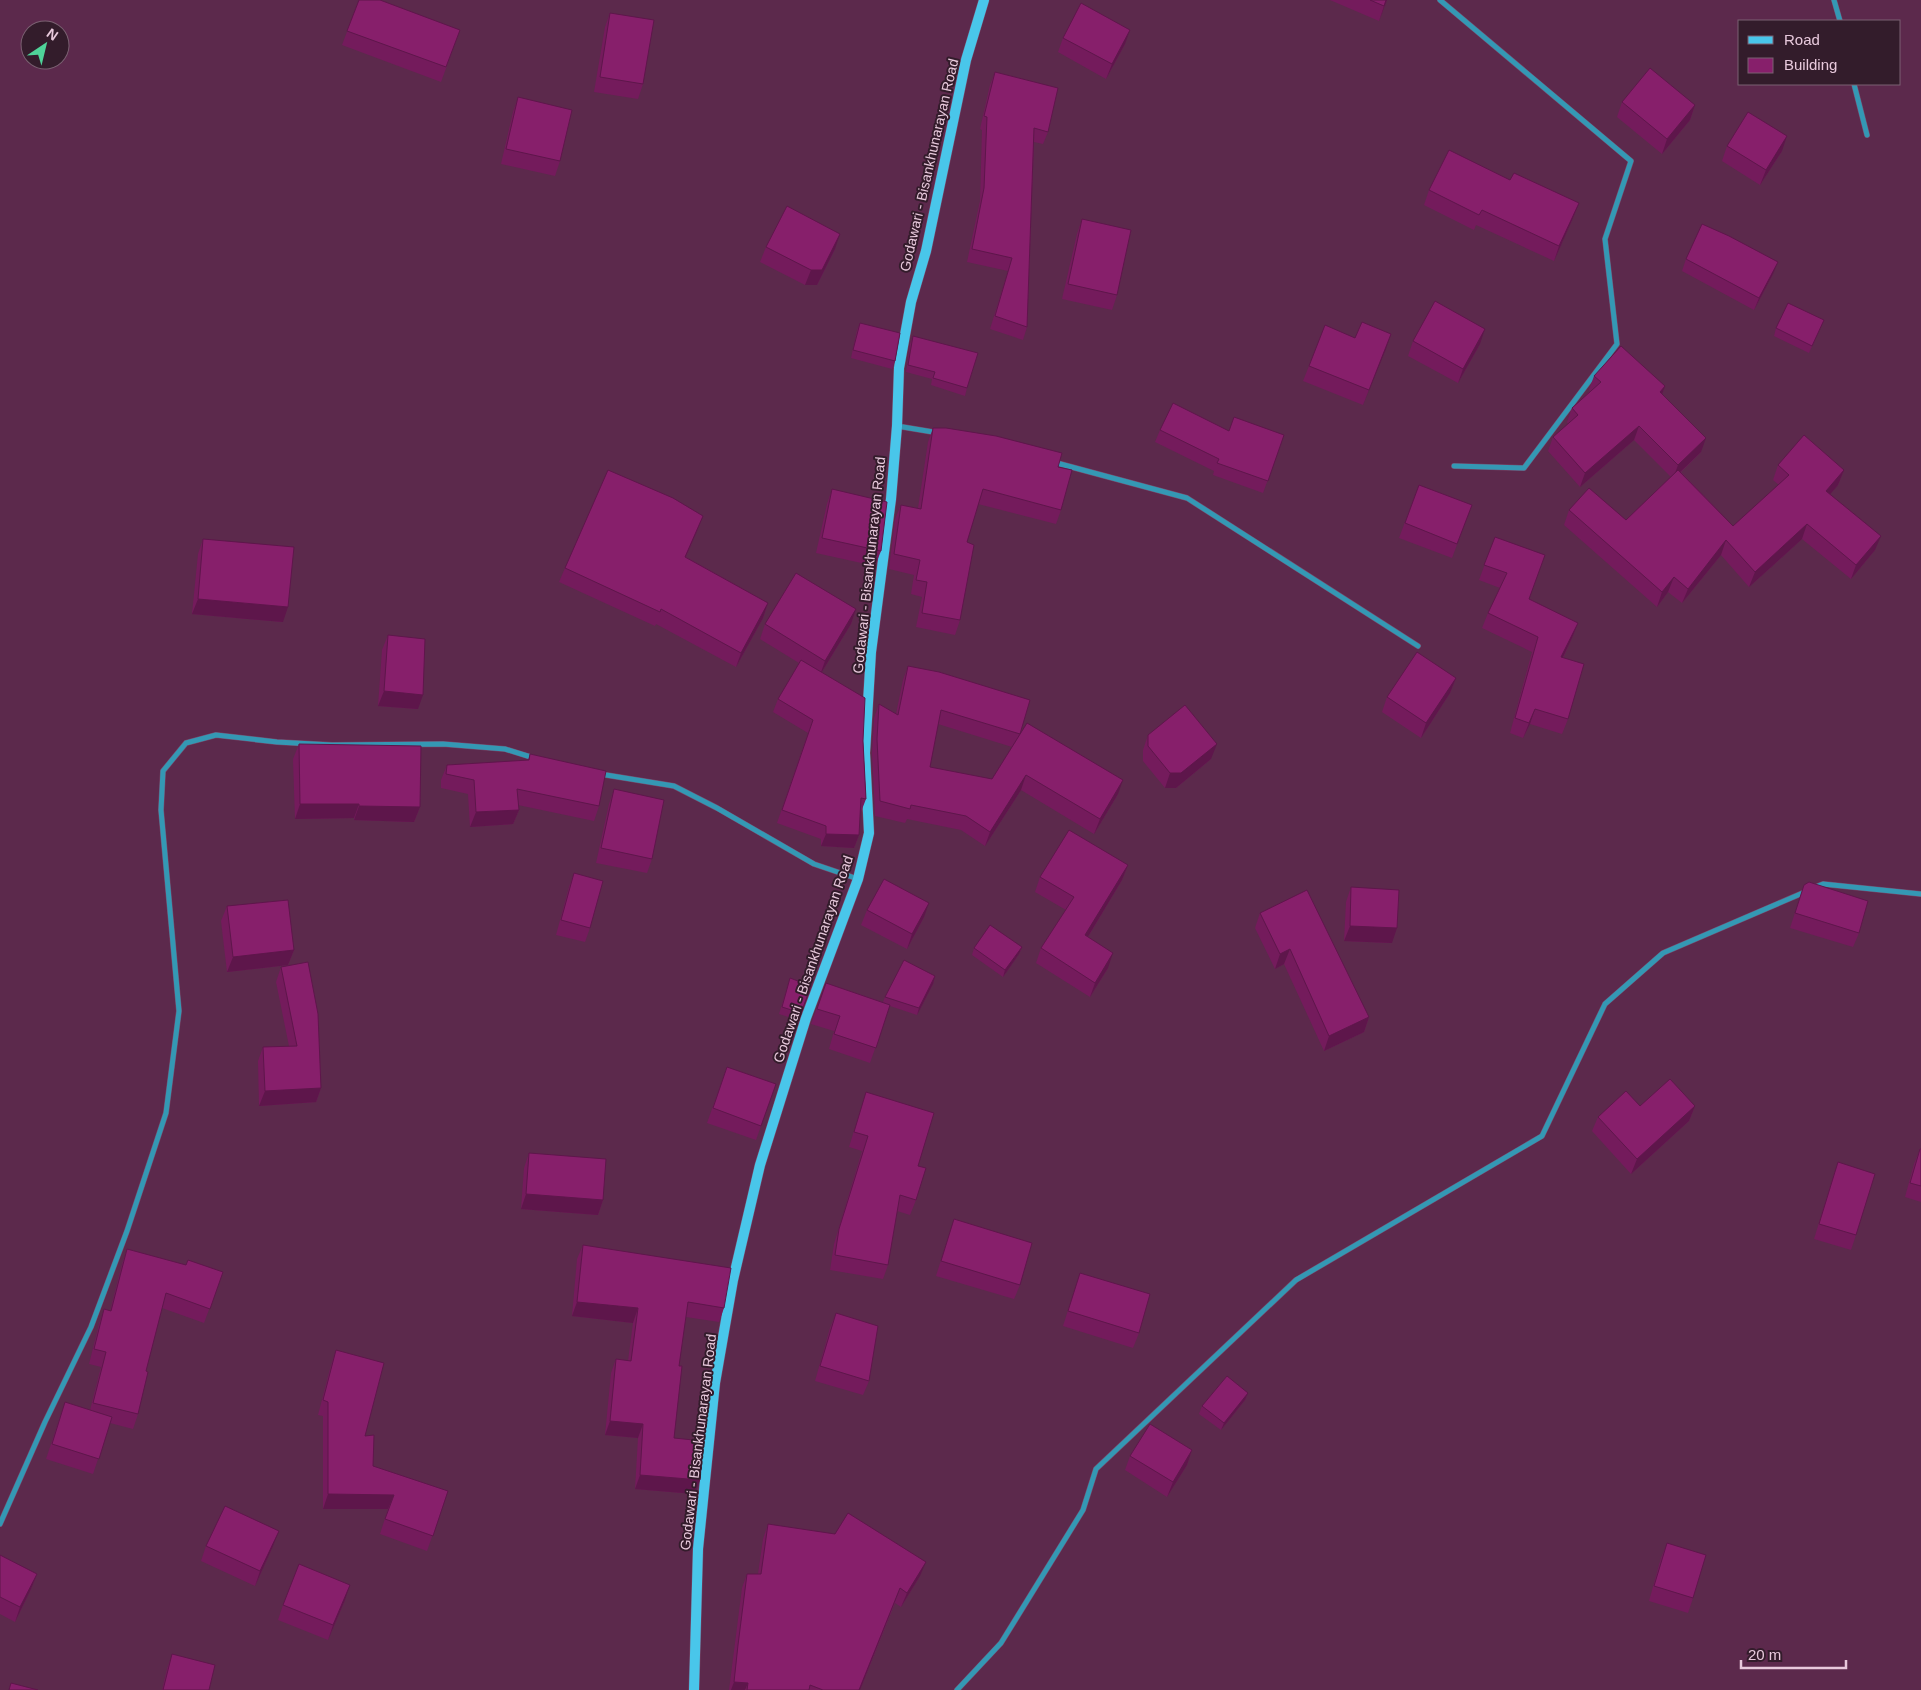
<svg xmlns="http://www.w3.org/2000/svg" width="1921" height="1690" font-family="Arial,sans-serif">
  <rect width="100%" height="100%" fill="#5c294c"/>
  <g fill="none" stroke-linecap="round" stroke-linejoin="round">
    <defs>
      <g id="street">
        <polyline points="1440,0 1631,161 1605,239 1617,344 1524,468 1454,466"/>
        <polyline points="1834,0 1840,21"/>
        <polyline points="1854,84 1867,135"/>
        <polyline points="897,426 939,433"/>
        <polyline points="1053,462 1187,498 1418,646"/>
        <polyline points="600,774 674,786 717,808 814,864 858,879"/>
        <polyline points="1813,888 1823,884 1921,894"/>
        <polyline points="0,1524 45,1422 91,1327 127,1231 166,1113 179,1011 161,810 163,771 186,743 216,735 277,742 332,745 443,744 505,749 534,758"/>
        <polyline points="957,1690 1001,1643 1083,1510 1096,1469 1296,1280 1542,1136 1605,1004 1663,953 1805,892"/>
      </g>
      <polyline id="secondary" points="694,1690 698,1549 715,1383 733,1280 760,1165 806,1018 858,879 869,833 865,753 871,652 891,499 897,426 899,368 911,302 926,251 966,60 984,0"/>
    </defs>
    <!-- street casing -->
    <use href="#street" stroke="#784969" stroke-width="6"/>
    <!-- secondary casing -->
    <use href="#secondary" stroke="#784969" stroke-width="11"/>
    <!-- street -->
    <use href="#street" stroke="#3498b4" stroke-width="5"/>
    <!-- secondary -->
    <use href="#secondary" stroke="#49c6ea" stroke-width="10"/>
  </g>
  <!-- wall -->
  <g fill="#741b5c" fill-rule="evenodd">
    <polygon points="359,0 460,30 441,82 342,45"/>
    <polygon points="1330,0 1387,0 1379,21"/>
    <polygon points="610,13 643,84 638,99 594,92 605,27"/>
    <polygon points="1063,38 1125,44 1106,79 1058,52"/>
    <polygon points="995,72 1048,132 1043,144 1034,142 1027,327 1023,340 990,329 1008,271 967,262 980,201 982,130 980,129 990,85"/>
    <polygon points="518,97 560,161 555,176 501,164 513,112"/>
    <polygon points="1622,102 1695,105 1690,120 1662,154 1617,117"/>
    <polygon points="1727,146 1782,151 1760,185 1722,161"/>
    <polygon points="1510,180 1579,203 1573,218 1554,261 1476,225 1474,230 1424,205 1429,190"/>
    <polygon points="1082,219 1117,295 1112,310 1062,299 1077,234"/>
    <polygon points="766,247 835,249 817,285 805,285 760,262"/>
    <polygon points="1686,259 1773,274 1754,310 1682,271"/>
    <polygon points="860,323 895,361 892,369 851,358 857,330"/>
    <polygon points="1821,327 1809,353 1774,336 1776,328"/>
    <polygon points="1391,334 1363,405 1303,381 1309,366"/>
    <polygon points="913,336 967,388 965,396 931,385 932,379 906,372 910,344"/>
    <polygon points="1413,341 1480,344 1458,383 1408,356"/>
    <polygon points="1594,376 1665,386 1662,394 1701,452 1681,472 1733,526 1779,485 1773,480 1778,465 1844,470 1838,485 1830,494 1875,550 1851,579 1802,539 1749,587 1721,555 1682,603 1668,592 1657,607 1564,525 1569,510 1626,520 1671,477 1634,440 1580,487 1548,451 1553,437 1568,424 1567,422 1572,408 1590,391 1589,390"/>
    <polygon points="933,428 1058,467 1061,510 1056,524 978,504 967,542 960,620 955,635 916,627 922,597 911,594 914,575 889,569 895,519 901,505 918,508 928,442"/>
    <polygon points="1160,430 1229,431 1284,435 1263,493 1213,475 1214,471 1155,442"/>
    <polygon points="1419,485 1472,505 1452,558 1399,538"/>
    <polygon points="832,489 881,551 875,566 816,553 827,504"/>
    <polygon points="703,516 697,531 686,557 768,603 763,618 736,667 656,624 655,626 559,582 565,568"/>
    <polygon points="1495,537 1529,599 1578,623 1572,638 1563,658 1568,719 1562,734 1530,724 1523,738 1510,733 1532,652 1482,628 1488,613 1500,588 1479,580"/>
    <polygon points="203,539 283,622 192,614 198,554"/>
    <polygon points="856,609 851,624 822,672 863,741 866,799 861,812 860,812 859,835 854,848 821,846 821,839 777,823 808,733 773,712 778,699 799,663 760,639 765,624"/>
    <polygon points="388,635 418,709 378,706 382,650"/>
    <path d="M908,666L1030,700L1020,735L1118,794L1094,834L1021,790L985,846L961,830L907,819L905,823L875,816L872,753L874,718L879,704L896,714L903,680ZM938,724L1012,747L992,779L930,767Z"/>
    <polygon points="1456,678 1450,693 1421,738 1382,712 1387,697"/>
    <polygon points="1148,735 1211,759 1176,788 1165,788 1143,761 1143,750"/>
    <polygon points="299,744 420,807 414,822 354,820 354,818 295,819 293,759"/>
    <polygon points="530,754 599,806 594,821 518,805 519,810 513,824 470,827 468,794 441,788 441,780 447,765 528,760"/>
    <polygon points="614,789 652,859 647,873 596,863 609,804"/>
    <polygon points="1128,865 1122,880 1088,937 1108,968 1090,997 1036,963 1041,948 1066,910 1035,892 1040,877"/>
    <polygon points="574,873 590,928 585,942 556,935 569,887"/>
    <polygon points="1804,885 1859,933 1853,947 1790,928"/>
    <polygon points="1351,887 1392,943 1344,941 1346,902"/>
    <polygon points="227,906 294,950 288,965 227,972 221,921"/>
    <polygon points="867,910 924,917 907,949 861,925"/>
    <polygon points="1260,913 1369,1017 1364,1032 1324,1051 1284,964 1275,969 1255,928"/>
    <polygon points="1022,947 1019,954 1003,977 972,955 974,948"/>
    <polygon points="281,967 321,1088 316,1102 259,1106 258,1061 263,1047 289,1046 276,982"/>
    <polygon points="935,976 933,984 917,1015 890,1006 870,1063 829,1049 834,1031 811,1024 826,983 883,1002 885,997"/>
    <polygon points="790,978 811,986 798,1020 779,1014"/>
    <polygon points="727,1067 776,1084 756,1140 707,1123"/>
    <polygon points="866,1092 918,1166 916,1200 910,1215 897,1211 888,1265 883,1279 830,1270 834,1244 862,1151 849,1147"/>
    <polygon points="1640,1106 1695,1106 1689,1121 1631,1174 1592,1131 1598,1117"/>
    <polygon points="1920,1149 1921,1149 1921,1202 1905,1197 1914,1164"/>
    <polygon points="529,1153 603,1200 598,1215 521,1209 524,1168"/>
    <polygon points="1838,1162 1856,1235 1851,1250 1814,1239 1833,1177"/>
    <polygon points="954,1219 1020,1285 1014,1299 936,1276"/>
    <polygon points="583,1245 724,1308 719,1322 686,1317 679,1366 674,1438 695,1494 635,1489 638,1438 605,1435 611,1373 616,1359 628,1361 633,1323 572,1316 577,1259"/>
    <polygon points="127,1249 186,1265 223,1272 204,1323 162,1308 146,1371 138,1414 133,1429 110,1423 93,1474 46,1459 65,1402 90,1410 101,1367 89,1364 99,1324 104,1309 110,1311 122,1264"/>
    <polygon points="1080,1273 1139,1333 1133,1348 1063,1326"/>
    <polygon points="836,1313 869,1381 863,1395 815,1381 830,1328"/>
    <polygon points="336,1350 365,1436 373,1466 448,1491 427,1551 380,1534 388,1509 323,1509 323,1416 318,1415 331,1365"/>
    <polygon points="1248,1393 1245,1400 1221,1430 1199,1414 1202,1406"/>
    <polygon points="1192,1450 1187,1465 1167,1497 1125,1470 1130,1456"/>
    <polygon points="768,1524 920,1576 901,1607 895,1603 860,1690 729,1690 742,1588 747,1574 758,1574 763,1539"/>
    <polygon points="1667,1543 1693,1598 1688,1613 1649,1601 1661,1558"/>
    <polygon points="206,1546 273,1546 255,1586 201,1561"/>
    <polygon points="0,1555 37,1574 31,1589 15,1622 0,1614"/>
    <polygon points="345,1600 328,1640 278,1620 283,1605"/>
    <polygon points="172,1654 209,1690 162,1690 167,1669"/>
  </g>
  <!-- shaded-wall -->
  <g fill="#5e164b">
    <polygon points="1386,0 1387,0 1379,21"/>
    <polygon points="1130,30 1125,44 1106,79 1112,64"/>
    <polygon points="1695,105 1690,120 1662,154 1667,139"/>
    <polygon points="1787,136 1782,151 1760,185 1766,170"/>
    <polygon points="1579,203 1573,218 1554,261 1559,246"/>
    <polygon points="840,234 835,249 817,285 805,285 811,270"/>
    <polygon points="1778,262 1773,274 1754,310 1759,298"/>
    <polygon points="1485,329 1480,344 1458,383 1463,369"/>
    <polygon points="1391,334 1386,349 1363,405 1369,390"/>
    <polygon points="1665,386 1660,400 1660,392"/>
    <polygon points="1639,426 1634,440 1580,487 1585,473"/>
    <polygon points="1706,438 1701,452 1673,479 1678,465"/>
    <polygon points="1844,470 1838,485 1821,505 1826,491"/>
    <polygon points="703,516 697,531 679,572 685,557"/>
    <polygon points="1807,524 1802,539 1749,587 1755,572"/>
    <polygon points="1881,536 1875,550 1851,579 1856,565"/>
    <polygon points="1726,540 1721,555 1682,603 1688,589"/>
    <polygon points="1674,577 1668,592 1657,607 1662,592"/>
    <polygon points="198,599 288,607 283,622 192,614"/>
    <polygon points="768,603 763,618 736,667 741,653"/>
    <polygon points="856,609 851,624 820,675 825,661"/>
    <polygon points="1578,623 1572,638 1556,672 1561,657"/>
    <polygon points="1456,678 1450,693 1421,738 1426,723"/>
    <polygon points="384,691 423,695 418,709 378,706"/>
    <polygon points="1535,709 1530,724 1523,738 1529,723"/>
    <polygon points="1217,744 1211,759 1176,788 1165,788 1170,773"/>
    <polygon points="1026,775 1021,790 985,846 990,832"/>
    <polygon points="1123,780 1118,794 1094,834 1100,819"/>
    <polygon points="300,804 359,804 354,818 295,819"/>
    <polygon points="359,806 420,807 414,822 354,820"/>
    <polygon points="519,810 513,824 470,827 476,812"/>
    <polygon points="826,834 859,835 854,848 821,846"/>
    <polygon points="1128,865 1122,880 1080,950 1085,935"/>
    <polygon points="929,903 924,917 907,949 912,934"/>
    <polygon points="1350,926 1397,928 1392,943 1344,941"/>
    <polygon points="1022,947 1019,954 1003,977 1005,970"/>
    <polygon points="1290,949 1284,964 1275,969 1280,954"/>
    <polygon points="294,950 288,965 227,972 233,957"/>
    <polygon points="1113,953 1108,968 1090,997 1095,983"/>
    <polygon points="935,976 933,984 917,1015 919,1008"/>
    <polygon points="1369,1017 1364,1032 1324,1051 1329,1036"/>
    <polygon points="321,1088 316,1102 259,1106 265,1091"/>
    <polygon points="1695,1106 1689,1121 1631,1174 1637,1159"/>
    <polygon points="526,1194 603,1200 598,1215 521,1209"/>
    <polygon points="577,1302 638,1308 633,1323 572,1316"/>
    <polygon points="1248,1393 1245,1400 1221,1430 1224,1423"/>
    <polygon points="610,1421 643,1424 638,1438 605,1435"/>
    <polygon points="1192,1450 1187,1465 1167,1497 1173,1482"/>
    <polygon points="640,1475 700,1480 695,1494 635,1489"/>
    <polygon points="328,1494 394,1495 388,1509 323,1509"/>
    <polygon points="279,1531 273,1546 255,1586 260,1571"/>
    <polygon points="926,1562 920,1576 901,1607 907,1593"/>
    <polygon points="37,1574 31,1589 15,1622 20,1607"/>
    <polygon points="350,1585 345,1600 328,1640 333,1625"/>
    <polygon points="900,1588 860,1690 859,1690"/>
    <polygon points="734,1682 748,1683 745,1690 731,1690"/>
  </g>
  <!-- building -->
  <g fill="#871f6b" stroke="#5e164b">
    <polygon points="359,0 380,0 460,30 446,67 347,31"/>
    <polygon points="1370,0 1386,0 1384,6"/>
    <polygon points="1081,3 1130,30 1112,64 1063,38"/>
    <polygon points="610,13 654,20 643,84 600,77"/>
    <polygon points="1650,68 1695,105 1667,139 1622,102"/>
    <polygon points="995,72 1058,88 1048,132 1034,128 1027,327 995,316 1012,258 972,249 984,188 987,117 984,116"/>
    <polygon points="518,97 572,110 560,161 506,149"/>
    <polygon points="1748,112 1787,136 1766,170 1727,146"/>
    <polygon points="1449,150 1510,180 1514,173 1579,203 1559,246 1482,210 1479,215 1429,190"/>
    <polygon points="787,206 840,234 822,270 811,270 766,247"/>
    <polygon points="1082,219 1131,230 1117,295 1068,284"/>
    <polygon points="1702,224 1729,236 1778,262 1759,298 1686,259"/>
    <polygon points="1435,301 1485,329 1463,369 1413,341"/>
    <polygon points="1788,303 1824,320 1812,346 1776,328"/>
    <polygon points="1362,322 1391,334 1369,390 1309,366 1325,325 1355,338"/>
    <polygon points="860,323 900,333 895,361 853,350"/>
    <polygon points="913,336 978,353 967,388 933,378 935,372 908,365"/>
    <polygon points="1621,346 1665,386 1660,392 1706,438 1678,465 1639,426 1585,473 1553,437 1578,415 1572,408 1601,382 1594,376"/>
    <polygon points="1173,403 1229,431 1234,417 1284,435 1268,481 1217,463 1219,459 1160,430"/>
    <polygon points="933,428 946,428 996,436 1062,453 1058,467 1072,470 1061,510 983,489 967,542 974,545 960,620 922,613 927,582 916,580 920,560 894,554 901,505 921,509"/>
    <polygon points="1804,435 1844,470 1826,491 1881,536 1856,565 1807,524 1755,572 1726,540 1688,589 1674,577 1662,592 1569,510 1589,488 1626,520 1678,470 1733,526 1789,475 1778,465"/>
    <polygon points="608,470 673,498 703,516 685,557 768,603 741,653 661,609 660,612 565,568"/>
    <polygon points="1419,485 1472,505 1457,544 1405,523"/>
    <polygon points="832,489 887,502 881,551 822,538"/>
    <polygon points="1495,537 1545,555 1529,599 1578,623 1561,657 1584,664 1568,719 1535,709 1529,723 1515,718 1538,637 1488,613 1507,573 1484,565"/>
    <polygon points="203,539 294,547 288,607 198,599"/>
    <polygon points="796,573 856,609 825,661 765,624"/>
    <polygon points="388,635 425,639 423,695 384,691"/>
    <polygon points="1417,652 1456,678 1426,723 1387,697"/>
    <polygon points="801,660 865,698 863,741 866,799 861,798 859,835 826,834 826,826 782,810 813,720 778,699"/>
    <polygon points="908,666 939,672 1030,700 1020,734 941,710 930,767 992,779 1027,723 1123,780 1100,819 1026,775 990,832 966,816 911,805 910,809 880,801 877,739 879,704 898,715"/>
    <polygon points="1185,705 1217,744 1181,773 1170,773 1148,746 1148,735"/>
    <polygon points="299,744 421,746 420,807 359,806 359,804 300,804"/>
    <polygon points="530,754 606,771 599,806 517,789 519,810 476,812 474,780 446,774 447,765 529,760"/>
    <polygon points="614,789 664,800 652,859 601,848"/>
    <polygon points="1069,830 1128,865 1085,935 1113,953 1095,983 1041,948 1074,897 1040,877"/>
    <polygon points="574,873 603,881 590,928 561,920"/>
    <polygon points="884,879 929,903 912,934 867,910"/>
    <polygon points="1809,882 1868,901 1859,933 1795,913 1804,885"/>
    <polygon points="1351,887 1399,890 1397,928 1350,926"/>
    <polygon points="1307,890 1369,1017 1329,1036 1290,949 1280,954 1260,913"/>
    <polygon points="288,900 294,950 233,957 227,906"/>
    <polygon points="990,925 1022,947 1005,970 974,948"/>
    <polygon points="904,960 935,976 919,1008 885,997"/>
    <polygon points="308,962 318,1014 321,1088 265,1091 263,1047 297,1046 281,967"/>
    <polygon points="790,978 811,986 801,1013 782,1007"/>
    <polygon points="826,983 890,1005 876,1048 834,1034 840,1016 817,1009"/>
    <polygon points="727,1067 776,1084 761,1126 713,1108"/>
    <polygon points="1670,1079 1695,1106 1637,1159 1598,1117 1626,1091 1640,1106"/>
    <polygon points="866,1092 934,1113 918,1166 926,1168 916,1200 900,1195 888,1265 835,1255 839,1229 868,1136 854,1132"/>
    <polygon points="1920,1149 1921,1149 1921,1186 1910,1183"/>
    <polygon points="529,1153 606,1159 603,1200 526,1194"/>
    <polygon points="1838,1162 1875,1174 1856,1235 1819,1224"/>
    <polygon points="954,1219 1032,1243 1020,1285 941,1261"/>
    <polygon points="583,1245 731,1268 724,1308 688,1302 679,1366 682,1366 674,1438 703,1441 700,1480 640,1475 643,1424 610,1421 616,1359 631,1361 638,1308 577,1302"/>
    <polygon points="127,1249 186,1265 188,1260 223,1272 210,1309 166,1293 146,1371 148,1372 138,1414 93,1403 106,1352 94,1349 104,1309 111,1311"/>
    <polygon points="1080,1273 1150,1294 1139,1333 1068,1311"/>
    <polygon points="836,1313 878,1326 869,1381 820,1366"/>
    <polygon points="336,1350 384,1363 365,1436 374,1435 373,1466 448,1491 433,1536 385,1519 394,1495 328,1494 328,1402 323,1400"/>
    <polygon points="1227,1376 1248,1393 1224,1423 1202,1406"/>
    <polygon points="65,1402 112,1417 99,1459 52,1444"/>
    <polygon points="1150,1424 1192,1450 1173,1482 1130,1456"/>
    <polygon points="225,1506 279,1531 260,1571 206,1546"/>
    <polygon points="848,1513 926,1562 907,1593 900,1588 859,1690 823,1690 810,1685 809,1690 747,1690 748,1683 734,1682 738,1645 747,1574 761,1574 768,1524 835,1534"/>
    <polygon points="1667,1543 1706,1555 1693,1598 1654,1586"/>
    <polygon points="0,1555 37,1574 20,1607 0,1597"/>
    <polygon points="299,1564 350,1585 333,1625 283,1605"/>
    <polygon points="172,1654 215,1665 209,1690 163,1690"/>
    <polygon points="11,1683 38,1690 9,1690"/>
  </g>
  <g text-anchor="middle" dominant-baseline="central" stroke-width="4" stroke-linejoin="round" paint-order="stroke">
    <!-- street labels -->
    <g font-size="14" fill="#e8c9dc" stroke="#331c2b">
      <text transform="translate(929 165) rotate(-77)">Godawari - Bisankhunarayan Road</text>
      <text transform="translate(869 565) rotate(-84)">Godawari - Bisankhunarayan Road</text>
      <text transform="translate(813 959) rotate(-71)">Godawari - Bisankhunarayan Road</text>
      <text transform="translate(698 1442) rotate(-83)">Godawari - Bisankhunarayan Road</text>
    </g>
  </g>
  <!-- legend -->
  <rect x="1738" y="20" width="162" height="65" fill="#331c2b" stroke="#7b6172"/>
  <rect x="1748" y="36" width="25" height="8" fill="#49c6ea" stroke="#7b6172"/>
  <text x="1784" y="45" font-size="15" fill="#e8c9dc">Road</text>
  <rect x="1748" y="58" width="25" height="15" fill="#871f6b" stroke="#7b6172"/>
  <text x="1784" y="70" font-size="15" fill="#e8c9dc">Building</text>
  <!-- north arrow -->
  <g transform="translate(45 45) rotate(35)"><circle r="24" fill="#331c2b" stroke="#7b6172"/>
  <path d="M0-4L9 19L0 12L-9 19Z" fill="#4fd399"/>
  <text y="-8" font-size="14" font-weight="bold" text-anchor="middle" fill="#e8c9dc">N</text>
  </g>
  <!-- scale -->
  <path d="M1741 1660v8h105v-8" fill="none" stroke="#e8c9dc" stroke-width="2.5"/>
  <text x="1748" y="1660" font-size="15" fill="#e8c9dc" stroke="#331c2b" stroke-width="4" paint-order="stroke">20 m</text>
</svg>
